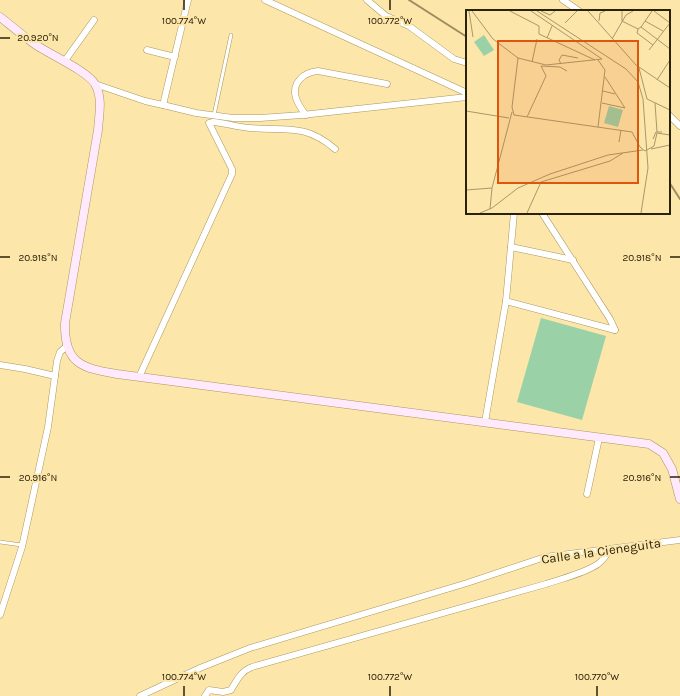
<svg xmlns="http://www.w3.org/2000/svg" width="680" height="696" font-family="Karla,sans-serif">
  <rect width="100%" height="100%" fill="#fce6aa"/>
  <!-- green -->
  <polygon fill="#9bd1a6" points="541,318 606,336 582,420 517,402"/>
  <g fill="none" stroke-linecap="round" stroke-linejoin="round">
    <defs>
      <g id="lane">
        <polyline points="214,115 231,35"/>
        <polyline points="0,542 22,545"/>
      </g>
      <g id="street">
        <polyline points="265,0 467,93"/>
        <polyline points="367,0 386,16 409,26 454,59 467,63"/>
        <polyline points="563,0 579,11"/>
        <polyline points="147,50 175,57"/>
        <polyline points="64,62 94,20"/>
        <polyline points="95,84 145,101 163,105 196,113 233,118 260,118 302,115 467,97"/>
        <polyline points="163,105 188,0"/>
        <path d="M306,115C302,110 298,104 296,98C291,83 304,72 318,71L387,84"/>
        <polyline points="669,115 680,126"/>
        <polyline points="542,213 610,319 615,330"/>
        <polyline points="511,247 573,260"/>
        <polyline points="506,301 615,330"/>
        <polyline points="0,365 25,369 55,376"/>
        <path d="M139,377L232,174V169L209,123L213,122C225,123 237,127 250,128C285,131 305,123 335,149"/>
        <polyline points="485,422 506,301 514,213"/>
        <polyline points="587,494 599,438"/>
        <polyline points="0,615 22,547 48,427 57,361 60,352 67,346"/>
        <polyline points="140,696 200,668 250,648 467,583 545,557 680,540"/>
        <path d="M205,696L209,690L223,692L231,690C237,680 241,671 252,667L546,584C563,578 583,574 598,564C603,560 607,555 610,549"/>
      </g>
      <path id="secondary" d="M0,17C12,26 24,37 36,45C51,55 87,71 95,84C103,98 99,115 98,130L65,323C64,364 82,368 117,374L649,444L663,453L672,469L680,499"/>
    </defs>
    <!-- lane casing -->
    <use href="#lane" stroke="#ab975e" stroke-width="4"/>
    <!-- street casing -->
    <use href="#street" stroke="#ab975e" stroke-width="7"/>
    <!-- secondary casing -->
    <use href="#secondary" stroke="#ab975e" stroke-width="9"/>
    <!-- lane -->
    <use href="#lane" stroke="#fff" stroke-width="3"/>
    <!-- street -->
    <use href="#street" stroke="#fff" stroke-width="6"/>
    <!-- secondary -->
    <use href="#secondary" stroke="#feeafc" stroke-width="8"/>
    <!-- rail -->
    <g stroke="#9d8d61" stroke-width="2">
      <polyline points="409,0 467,37"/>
      <polyline points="669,182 680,199"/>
    </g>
  </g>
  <!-- ticks -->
  <path fill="none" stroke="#2a220a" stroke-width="1.5" d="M184,0V10M390,0V10M0,38H10M0,257H10M670,257H680M0,477H10M670,477H680M184,686V696M390,686V696M597,686V696"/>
  <g text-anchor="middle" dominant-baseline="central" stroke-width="4" stroke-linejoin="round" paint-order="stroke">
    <!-- street labels -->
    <g font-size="13" fill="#2a220a" stroke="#fce6aa">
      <text transform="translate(601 551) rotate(-8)">Calle a la Cieneguita</text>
    </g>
  </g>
  <!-- overview -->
  <g transform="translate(466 10)">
    <rect width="204" height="204" fill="#fce6aa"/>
    <path d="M18,25L28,40L18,46L8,32ZM143,96L157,100L152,117L138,113Z" fill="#9bd1a6"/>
    <path fill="none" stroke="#a8986a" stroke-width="1" d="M3,1L7,27M6,1L27,29L52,48L46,97L48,105L166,122L174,137L179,141L188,136L191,123L204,125M44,1L73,16V24L129,50M71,1L160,59L172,72L177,89L182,158L175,203M75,1L84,5L89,1M122,1L170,55L204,78M156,1V11L172,19L175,17L204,39M188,1L204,13M133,11L134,3L139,1M179,11L197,21M99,13L111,1M175,17L186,1M172,19L171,23L187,35M81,28L86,16M146,29L160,5L167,1M183,40L204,13M52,48L80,55L136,49L65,1M132,50L139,60L132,117M66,52L71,29M95,54L93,50L96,45L112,48M173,58L181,89L204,100M139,67L159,98M191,70L204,50M137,81L149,84M136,93L159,98M189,93L191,122M0,101L43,108M61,107L80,66L75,56L94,57L101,61M187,129L190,122H196M153,132L155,120M185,139L204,135M0,180L26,178M24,199L26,178L46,102M14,203L26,198L52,178L84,164L142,145L177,140M61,203L75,172L144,151L157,143"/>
    <path fill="#de560c" fill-opacity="0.15" stroke="#de560c" stroke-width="2" d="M32,31H172V173H32Z"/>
    <rect width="204" height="204" fill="none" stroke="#2a220a" stroke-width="2"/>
  </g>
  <g font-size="10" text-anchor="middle" fill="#2a220a" stroke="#fce6aa" stroke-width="4" stroke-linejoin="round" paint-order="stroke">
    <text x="184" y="24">100.774°W</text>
    <text x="390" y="24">100.772°W</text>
    <text x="38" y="41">20.920°N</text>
    <text x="38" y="261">20.918°N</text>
    <text x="642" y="261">20.918°N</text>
    <text x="38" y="481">20.916°N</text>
    <text x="642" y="481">20.916°N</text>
    <text x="184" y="680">100.774°W</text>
    <text x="390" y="680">100.772°W</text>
    <text x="597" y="680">100.770°W</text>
  </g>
</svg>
